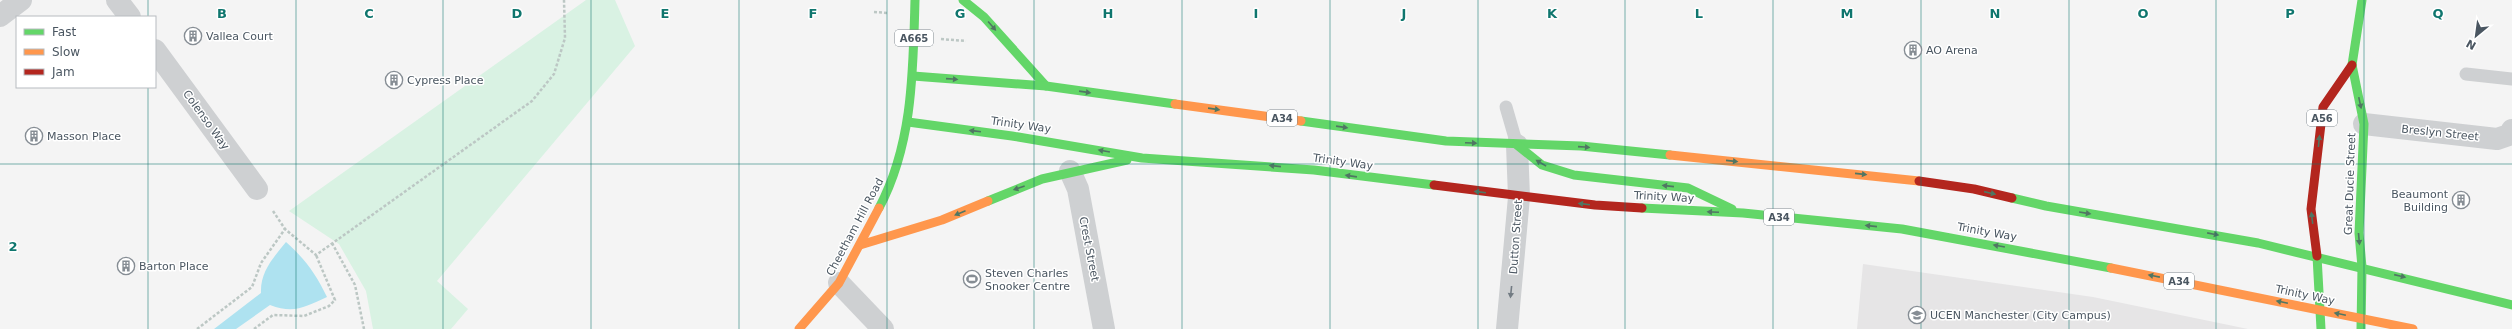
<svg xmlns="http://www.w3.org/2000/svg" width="2512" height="329" font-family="'DejaVu Sans',sans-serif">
  <rect width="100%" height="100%" fill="#f4f4f4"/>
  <!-- education -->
  <polygon fill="#e6e5e6" points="1863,264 2093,297 2248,329 1857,329"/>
  <!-- green -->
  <polygon fill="#d9f2e3" points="586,0 615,0 635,46 437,281 468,309 451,329 373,329 366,291 339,244 289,211"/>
  <!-- water -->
  <path fill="#aee2f0" d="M286,242C305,259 316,274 327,297C305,307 294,314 270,305L236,329H214L261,293C260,272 273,258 286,242Z"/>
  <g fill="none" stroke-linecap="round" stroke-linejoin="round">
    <!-- path -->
    <g stroke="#bcc7c4" stroke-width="2.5" stroke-dasharray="3 2" stroke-linecap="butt">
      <polyline points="874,12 888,13"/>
      <polyline points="941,39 966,41"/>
      <polyline points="273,211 285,229"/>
      <polyline points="332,243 355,285 364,329"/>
      <polyline points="197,329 252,287 261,263 285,229 316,255 532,101 554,74 565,38 564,0"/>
      <polyline points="254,329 273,315 304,316 329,306 335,300 316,255"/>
    </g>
    <!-- lane -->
    <g stroke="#ced0d2" stroke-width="13">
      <polyline points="2466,74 2512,79"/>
      <polyline points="1506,107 1517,145"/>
    </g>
    <!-- street -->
    <g stroke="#ced0d2" stroke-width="22">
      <polyline points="117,0 130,17"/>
      <polyline points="0,16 21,0"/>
      <polyline points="155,50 257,189"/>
      <polyline points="2364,124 2497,139 2509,135 2512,130"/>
      <polyline points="1070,171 1078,189 1104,329"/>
      <polyline points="839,283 883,329"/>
      <polyline points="1507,329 1519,197 1517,145"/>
    </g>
    <!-- fast -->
    <g stroke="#63d668" stroke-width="9">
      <polyline points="963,0 984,17 1046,86"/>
      <polyline points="2362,0 2352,65 2364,124 2359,233 2362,267"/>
      <polyline points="913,76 1046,86 1175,104"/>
      <polyline points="1301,121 1446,141 1581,146 1670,155"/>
      <polyline points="908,122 1012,136 1142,158 1314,170 1434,185"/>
      <polyline points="1517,145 1542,165 1574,175 1688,188 1732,209"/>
      <polyline points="2012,198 2046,206 2258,243 2512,305"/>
      <polyline points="988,201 1042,179 1127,160"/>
      <path d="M879,208C913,144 913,71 915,0"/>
      <polyline points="1642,208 1743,213 1902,229 2111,268"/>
      <polyline points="2317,256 2321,329"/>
      <polyline points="2361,329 2362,267"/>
    </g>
    <!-- slow -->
    <g stroke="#ff974d" stroke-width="9">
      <polyline points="1175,104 1301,121"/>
      <polyline points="1670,155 1919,181"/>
      <polyline points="860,245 942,220 988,201"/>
      <polyline points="2111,268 2413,329"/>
      <polyline points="799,329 839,283 879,208"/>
    </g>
    <!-- jam -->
    <g stroke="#b3261e" stroke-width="9">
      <polyline points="1919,181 1974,189 2012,198"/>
      <polyline points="1434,185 1595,205 1642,208"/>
      <polyline points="2317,256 2311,209 2323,107 2352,65"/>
    </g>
  </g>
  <!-- one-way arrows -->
  <defs><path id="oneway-solid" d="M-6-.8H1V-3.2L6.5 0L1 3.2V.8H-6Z"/></defs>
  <g fill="#507663">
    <use href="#oneway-solid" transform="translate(992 26) rotate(49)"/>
    <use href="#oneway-solid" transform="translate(952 79) rotate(4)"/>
    <use href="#oneway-solid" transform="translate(1085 92) rotate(8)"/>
    <use href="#oneway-solid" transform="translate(2360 103) rotate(78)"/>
    <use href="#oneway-solid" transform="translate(1214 109) rotate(8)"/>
    <use href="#oneway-solid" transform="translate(1342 127) rotate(8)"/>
    <use href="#oneway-solid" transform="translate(975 131) rotate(-173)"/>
    <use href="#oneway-solid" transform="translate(2319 141) rotate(-84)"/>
    <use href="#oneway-solid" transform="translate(1471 143) rotate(3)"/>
    <use href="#oneway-solid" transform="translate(1584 147) rotate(4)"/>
    <use href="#oneway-solid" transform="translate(1104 151) rotate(-170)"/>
    <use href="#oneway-solid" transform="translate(1732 161) rotate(6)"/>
    <use href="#oneway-solid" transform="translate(1541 163) rotate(-149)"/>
    <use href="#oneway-solid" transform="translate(1275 166) rotate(-174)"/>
    <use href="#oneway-solid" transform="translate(1861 174) rotate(6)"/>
    <use href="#oneway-solid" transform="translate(1351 176) rotate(-172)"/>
    <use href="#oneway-solid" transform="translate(1668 186) rotate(-174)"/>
    <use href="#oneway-solid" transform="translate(1019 188) rotate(161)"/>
    <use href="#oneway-solid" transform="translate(1480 192) rotate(-173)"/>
    <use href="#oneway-solid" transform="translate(1990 193) rotate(13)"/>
    <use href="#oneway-solid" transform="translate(1584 204) rotate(-173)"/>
    <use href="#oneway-solid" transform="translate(1713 212) rotate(-177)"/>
    <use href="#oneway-solid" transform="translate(960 213) rotate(157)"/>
    <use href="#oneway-solid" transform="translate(2085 213) rotate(9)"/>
    <use href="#oneway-solid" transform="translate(2312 218) rotate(-97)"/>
    <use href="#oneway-solid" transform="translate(1871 226) rotate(-174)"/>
    <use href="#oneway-solid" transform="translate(2213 234) rotate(11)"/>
    <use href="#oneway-solid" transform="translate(2359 239) rotate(85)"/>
    <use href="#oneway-solid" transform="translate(1999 246) rotate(-170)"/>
    <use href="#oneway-solid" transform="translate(2154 276) rotate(-169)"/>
    <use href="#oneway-solid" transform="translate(2400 276) rotate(13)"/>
    <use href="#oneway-solid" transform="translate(2282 302) rotate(-168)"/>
    <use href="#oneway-solid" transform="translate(2340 314) rotate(-168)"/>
  </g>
  <use fill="#727b83" href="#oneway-solid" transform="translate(1511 292) rotate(96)"/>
  <!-- grid -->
  <path fill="none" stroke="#0f766e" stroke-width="1" stroke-opacity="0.55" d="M148,0V17M296,0V329M443,0V329M591,0V329M739,0V329M887,0V329M1034,0V329M1182,0V329M1330,0V329M1478,0V329M1625,0V329M1773,0V329M1921,0V329M2069,0V329M2216,0V329M2364,0V329M148,87V329M0,164H2512"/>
  <!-- icons -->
  <defs>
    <symbol id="building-ring" viewBox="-11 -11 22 22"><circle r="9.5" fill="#fff" stroke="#868d94" stroke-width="1.5"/><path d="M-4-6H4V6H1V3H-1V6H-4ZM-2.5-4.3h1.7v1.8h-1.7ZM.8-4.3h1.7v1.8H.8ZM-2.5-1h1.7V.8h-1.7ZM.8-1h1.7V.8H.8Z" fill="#868d94"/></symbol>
    <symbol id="stadium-ring" viewBox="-11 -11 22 22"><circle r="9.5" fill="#fff" stroke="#868d94" stroke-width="1.5"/><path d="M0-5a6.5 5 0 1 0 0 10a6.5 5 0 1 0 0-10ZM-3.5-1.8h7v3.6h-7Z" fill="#868d94"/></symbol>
    <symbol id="university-ring" viewBox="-11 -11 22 22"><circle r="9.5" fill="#fff" stroke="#868d94" stroke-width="1.5"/><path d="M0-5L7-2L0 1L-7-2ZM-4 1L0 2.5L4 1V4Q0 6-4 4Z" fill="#868d94"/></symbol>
  </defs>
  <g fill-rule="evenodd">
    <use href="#building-ring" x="183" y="26" width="20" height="20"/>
    <use href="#building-ring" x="1903" y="40" width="20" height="20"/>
    <use href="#building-ring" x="384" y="70" width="20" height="20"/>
    <use href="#building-ring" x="24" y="126" width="20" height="20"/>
    <use href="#building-ring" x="2451" y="190" width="20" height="20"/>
    <use href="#building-ring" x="116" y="256" width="20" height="20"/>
    <use href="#stadium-ring" x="962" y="269" width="20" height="20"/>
    <use href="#university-ring" x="1907" y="305" width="20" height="20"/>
  </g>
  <g text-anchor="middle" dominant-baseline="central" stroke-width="3" stroke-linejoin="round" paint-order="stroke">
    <!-- shield labels -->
    <g fill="#fff" stroke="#808990" stroke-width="1">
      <rect x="895" y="30" width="38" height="16" rx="3"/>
      <rect x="1267" y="110" width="30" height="16" rx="3"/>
      <rect x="2307" y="110" width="30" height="16" rx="3"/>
      <rect x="1764" y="209" width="30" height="16" rx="3"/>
      <rect x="2164" y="273" width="30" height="16" rx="3"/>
    </g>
    <g font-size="10" font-weight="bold" fill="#4a5661">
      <text x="914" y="38">A665</text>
      <text x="1282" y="118">A34</text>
      <text x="2322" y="118">A56</text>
      <text x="1779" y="217">A34</text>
      <text x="2179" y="281">A34</text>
    </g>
    <!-- poi labels -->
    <g font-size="11" fill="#4a5661" stroke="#fff" text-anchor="start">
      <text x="206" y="36">Vallea Court</text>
      <text x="1926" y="50">AO Arena</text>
      <text x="407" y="80">Cypress Place</text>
      <text x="47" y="136">Masson Place</text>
      <text x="2448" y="194" text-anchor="end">Beaumont<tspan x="2448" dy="13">Building</tspan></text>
      <text x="139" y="266">Barton Place</text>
      <text x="985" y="273">Steven Charles<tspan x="985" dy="13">Snooker Centre</tspan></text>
      <text x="1930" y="315">UCEN Manchester (City Campus)</text>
    </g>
    <!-- street labels -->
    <g font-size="11" fill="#4a5661" stroke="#fff">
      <text transform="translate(206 120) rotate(54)">Colenso Way</text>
      <text transform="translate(1021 125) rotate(8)">Trinity Way</text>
      <text transform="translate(2440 133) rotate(6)">Breslyn Street</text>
      <text transform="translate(1343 162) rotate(8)">Trinity Way</text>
      <text transform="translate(2350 184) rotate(-88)">Great Ducie Street</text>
      <text transform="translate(1664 197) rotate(3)">Trinity Way</text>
      <text transform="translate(855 227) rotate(-62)">Cheetham Hill Road</text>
      <text transform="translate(1987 232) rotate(10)">Trinity Way</text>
      <text transform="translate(1516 237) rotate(-86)">Dutton Street</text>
      <text transform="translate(1089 249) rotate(79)">Crest Street</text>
      <text transform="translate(2305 295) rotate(12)">Trinity Way</text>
    </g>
  </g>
  <g font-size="13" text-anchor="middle" font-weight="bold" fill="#0f766e" stroke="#fff" stroke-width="3" stroke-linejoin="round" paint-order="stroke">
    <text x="222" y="18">B</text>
    <text x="369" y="18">C</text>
    <text x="517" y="18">D</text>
    <text x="665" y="18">E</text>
    <text x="813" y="18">F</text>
    <text x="960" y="18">G</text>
    <text x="1108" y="18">H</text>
    <text x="1256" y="18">I</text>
    <text x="1404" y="18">J</text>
    <text x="1552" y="18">K</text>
    <text x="1699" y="18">L</text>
    <text x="1847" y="18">M</text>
    <text x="1995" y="18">N</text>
    <text x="2143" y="18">O</text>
    <text x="2290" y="18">P</text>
    <text x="2438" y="18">Q</text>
    <text x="13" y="251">2</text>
  </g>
  <!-- legend -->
  <rect x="16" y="16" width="140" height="72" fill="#ffffff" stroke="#b7bbc0"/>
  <rect x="24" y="29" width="20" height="6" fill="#63d668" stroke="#b7bbc0"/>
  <text x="52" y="36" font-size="12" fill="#4a5661">Fast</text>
  <rect x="24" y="49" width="20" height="6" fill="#ff974d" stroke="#b7bbc0"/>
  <text x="52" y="56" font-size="12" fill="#4a5661">Slow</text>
  <rect x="24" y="69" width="20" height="6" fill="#b3261e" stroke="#b7bbc0"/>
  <text x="52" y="76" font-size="12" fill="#4a5661">Jam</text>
  <!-- north arrow -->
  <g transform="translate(2476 36) rotate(209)" stroke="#ffffff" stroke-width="3" paint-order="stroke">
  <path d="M0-3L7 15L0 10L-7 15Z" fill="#4a5661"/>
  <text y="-6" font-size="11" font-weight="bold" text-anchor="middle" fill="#4a5661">N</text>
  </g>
</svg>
